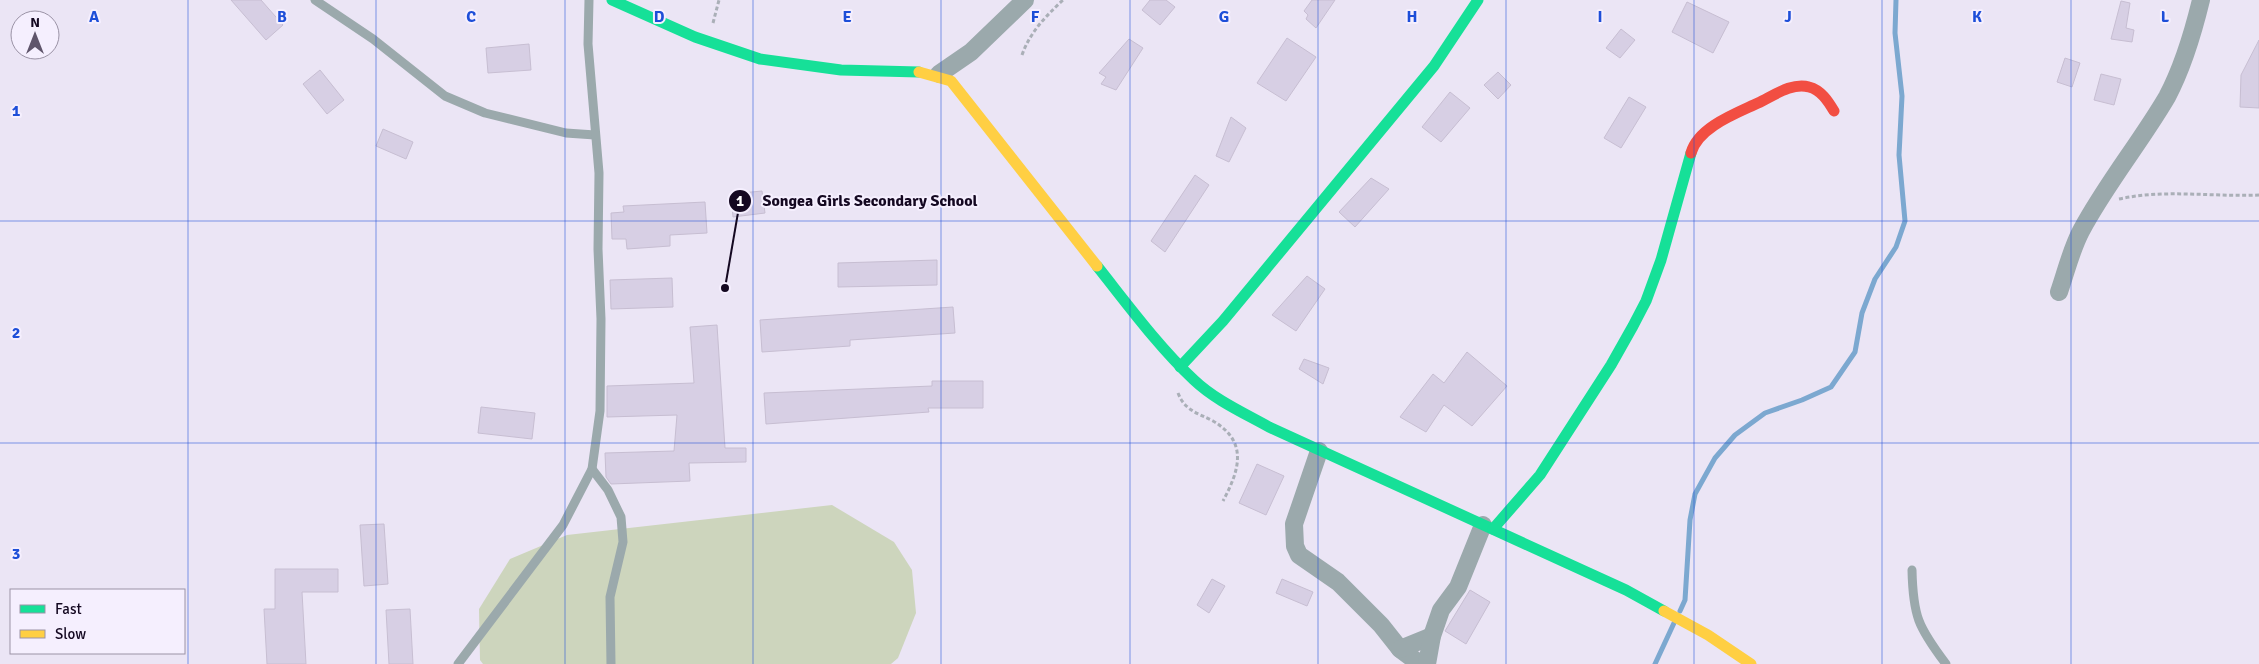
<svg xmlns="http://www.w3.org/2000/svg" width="2259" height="664" font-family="Signika,sans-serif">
  <rect width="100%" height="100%" fill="#ebe5f5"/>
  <!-- green -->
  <polygon fill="#cdd5bd" points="832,505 894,542 912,570 916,613 898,658 891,664 483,664 480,660 479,609 510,559 567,535"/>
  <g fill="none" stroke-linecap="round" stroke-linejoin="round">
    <!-- stream -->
    <g stroke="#7ca8d0" stroke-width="5">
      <polyline points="1680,611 1685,600 1690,520 1695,494 1715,458 1735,435 1765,413 1802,400 1831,387 1855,352 1862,313 1875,279 1896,247 1905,221 1899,155 1902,96 1895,33 1896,0"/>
      <polyline points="1655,664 1674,623"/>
    </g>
  </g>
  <!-- building -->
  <g fill="#d7cfe4" stroke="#c7bed2">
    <polygon points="231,0 261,0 283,25 266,40"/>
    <polygon points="1150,0 1166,0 1175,7 1160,25 1142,10"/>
    <polygon points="1312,0 1335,0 1316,28 1306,19 1308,15 1304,11"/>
    <polygon points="2121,1 2130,3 2126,28 2134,30 2132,42 2111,39"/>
    <polygon points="1687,2 1729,22 1713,53 1672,32"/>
    <polygon points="1621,29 1635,40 1620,58 1606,48"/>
    <polygon points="1287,38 1316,57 1286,101 1257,83"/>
    <polygon points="1129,39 1143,48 1116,90 1101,84 1106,77 1099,73"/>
    <polygon points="2259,40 2259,108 2240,107 2241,75"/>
    <polygon points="529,44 531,70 488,73 486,48"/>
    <polygon points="2065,58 2080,63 2072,87 2057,82"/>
    <polygon points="320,70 344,100 327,114 303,84"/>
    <polygon points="1498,72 1511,85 1498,99 1484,85"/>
    <polygon points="2101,74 2121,79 2114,105 2094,100"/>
    <polygon points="1450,92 1470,108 1441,142 1422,127"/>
    <polygon points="1629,97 1646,107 1621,148 1604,138"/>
    <polygon points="1231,117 1246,128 1229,162 1216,156"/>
    <polygon points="383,129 413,142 406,159 376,146"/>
    <polygon points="1195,175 1209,185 1165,252 1151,241"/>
    <polygon points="1371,178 1389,189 1355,227 1339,212"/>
    <polygon points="762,191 765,213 733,217 731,194"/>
    <polygon points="705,202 707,233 670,235 670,246 627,249 626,239 612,239 611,213 624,212 623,206"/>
    <polygon points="937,260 937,285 838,287 838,263"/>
    <polygon points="1307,276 1325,289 1296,331 1272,315"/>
    <polygon points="672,278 673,307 611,309 610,280"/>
    <polygon points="953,307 955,333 850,340 850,346 762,352 760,320"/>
    <polygon points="717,325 725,448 746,448 746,462 689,463 690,481 611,484 606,477 605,453 674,451 677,415 607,417 607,386 694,383 690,327"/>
    <polygon points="1467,352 1507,386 1472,426 1444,405 1426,432 1400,417 1433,374 1444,383"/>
    <polygon points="1304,359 1329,368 1323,384 1299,369"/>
    <polygon points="932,381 983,381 983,408 928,408 929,412 766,424 764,393 932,386"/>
    <polygon points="481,407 535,413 532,439 478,433"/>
    <polygon points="1257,464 1284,476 1266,515 1239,503"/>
    <polygon points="384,524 388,584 364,586 360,525"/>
    <polygon points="275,569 338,569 338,592 302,592 306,664 267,664 264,609 275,609"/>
    <polygon points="1212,579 1225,586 1209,613 1197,605"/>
    <polygon points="1282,579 1313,592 1307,606 1276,593"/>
    <polygon points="1470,590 1490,602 1466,644 1445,631"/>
    <polygon points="410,609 413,664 389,664 386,610"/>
  </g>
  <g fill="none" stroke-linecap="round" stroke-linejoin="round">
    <!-- path -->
    <g stroke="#aaafb7" stroke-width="3" stroke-dasharray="4 2.5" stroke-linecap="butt">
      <polyline points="713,23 719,0"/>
      <path d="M1022,55C1030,32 1046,16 1063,0"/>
      <path d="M2119,199C2165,189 2212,197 2259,195"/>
      <path d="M1178,393C1185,411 1198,413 1213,421C1249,442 1239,471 1223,501"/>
    </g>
    <!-- lane -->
    <g stroke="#9ba9ac" stroke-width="9">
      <polyline points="315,0 373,39 445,96 485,113 566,133 595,135"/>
      <polyline points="592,469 608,490 621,517 623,542 610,597 611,664"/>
      <path d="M1912,570C1913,616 1918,627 1946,664"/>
      <polyline points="458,664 563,525 592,469 600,411 601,319 598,249 599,173 588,44 589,0"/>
    </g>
    <!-- street -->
    <g stroke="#9ba9ac" stroke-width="18">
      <polyline points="939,74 971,52 1025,0"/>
      <path d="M2059,292C2066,272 2071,250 2081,231C2106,184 2140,143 2167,97C2183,67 2193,33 2201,0"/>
      <polyline points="1319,451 1294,524 1295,546 1299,555 1338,582 1381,625 1400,649 1420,664"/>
      <polyline points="1400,649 1432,636"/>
      <polyline points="1427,664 1432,636 1441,610 1458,587 1483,525"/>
    </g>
    <!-- fast -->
    <g stroke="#16e098" stroke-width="11">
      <polyline points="612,0 695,37 760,59 841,70 919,72"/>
      <path d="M1097,266C1128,305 1158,346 1194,380C1215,400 1244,413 1269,427L1626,590L1664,611"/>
      <polyline points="1180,367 1223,321 1434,66 1478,0"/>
      <polyline points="1493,529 1540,475 1611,365 1633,326 1646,301 1661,260 1691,153"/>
    </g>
    <!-- slow -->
    <g stroke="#ffcf43" stroke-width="11">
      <polyline points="919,72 951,81 1097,266"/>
      <polyline points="1664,611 1708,635 1751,664"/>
    </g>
    <!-- jam -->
    <path stroke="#f24e42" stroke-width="11" d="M1691,153C1698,127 1737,113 1758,103C1773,96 1792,82 1809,87C1821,90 1828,101 1834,111"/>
  </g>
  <!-- grid -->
  <path fill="none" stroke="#1d4ed8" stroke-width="1" stroke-opacity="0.55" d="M188,0V664M376,0V664M565,0V664M753,0V664M941,0V664M1130,0V664M1318,0V664M1506,0V664M1694,0V664M1882,0V664M2071,0V664M0,221H2259M0,443H2259"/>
  <g font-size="16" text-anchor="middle" font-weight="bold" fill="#1d4ed8" stroke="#f5effe" stroke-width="4" stroke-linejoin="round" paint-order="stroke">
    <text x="94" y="22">A</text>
    <text x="282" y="22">B</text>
    <text x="471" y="22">C</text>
    <text x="659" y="22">D</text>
    <text x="847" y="22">E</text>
    <text x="1035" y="22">F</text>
    <text x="1224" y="22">G</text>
    <text x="1412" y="22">H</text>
    <text x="1600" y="22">I</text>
    <text x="1788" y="22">J</text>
    <text x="1977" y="22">K</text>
    <text x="2165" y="22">L</text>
    <text x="16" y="116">1</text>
    <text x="16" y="338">2</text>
    <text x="16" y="559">3</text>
  </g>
  <!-- callouts -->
  <path fill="none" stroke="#140821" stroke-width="2" d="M725 288L740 201"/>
  <g fill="#140821" stroke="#f5effe" stroke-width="2">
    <circle cx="725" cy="288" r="5"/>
    <circle cx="740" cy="201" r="12"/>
  </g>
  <g font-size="15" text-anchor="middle" font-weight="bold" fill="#fff">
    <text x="740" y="206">1</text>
  </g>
  <g font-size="16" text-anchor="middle" font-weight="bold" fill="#140821" stroke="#f5effe" stroke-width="4" stroke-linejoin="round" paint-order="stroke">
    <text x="870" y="206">Songea Girls Secondary School</text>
  </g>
  <!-- legend -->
  <rect x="10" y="589" width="175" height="65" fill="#f5effe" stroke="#9b93a6"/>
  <rect x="20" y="605" width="25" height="8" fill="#16e098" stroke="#9b93a6"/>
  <text x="55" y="614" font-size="15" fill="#140821">Fast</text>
  <rect x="20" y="630" width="25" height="8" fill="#ffcf43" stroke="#9b93a6"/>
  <text x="55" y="639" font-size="15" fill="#140821">Slow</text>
  <!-- north arrow -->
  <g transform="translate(35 35)"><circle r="24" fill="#f5effe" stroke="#9b93a6"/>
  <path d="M0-4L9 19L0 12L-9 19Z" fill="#5f556b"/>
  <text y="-8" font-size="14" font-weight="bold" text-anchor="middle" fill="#140821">N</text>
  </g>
</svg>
